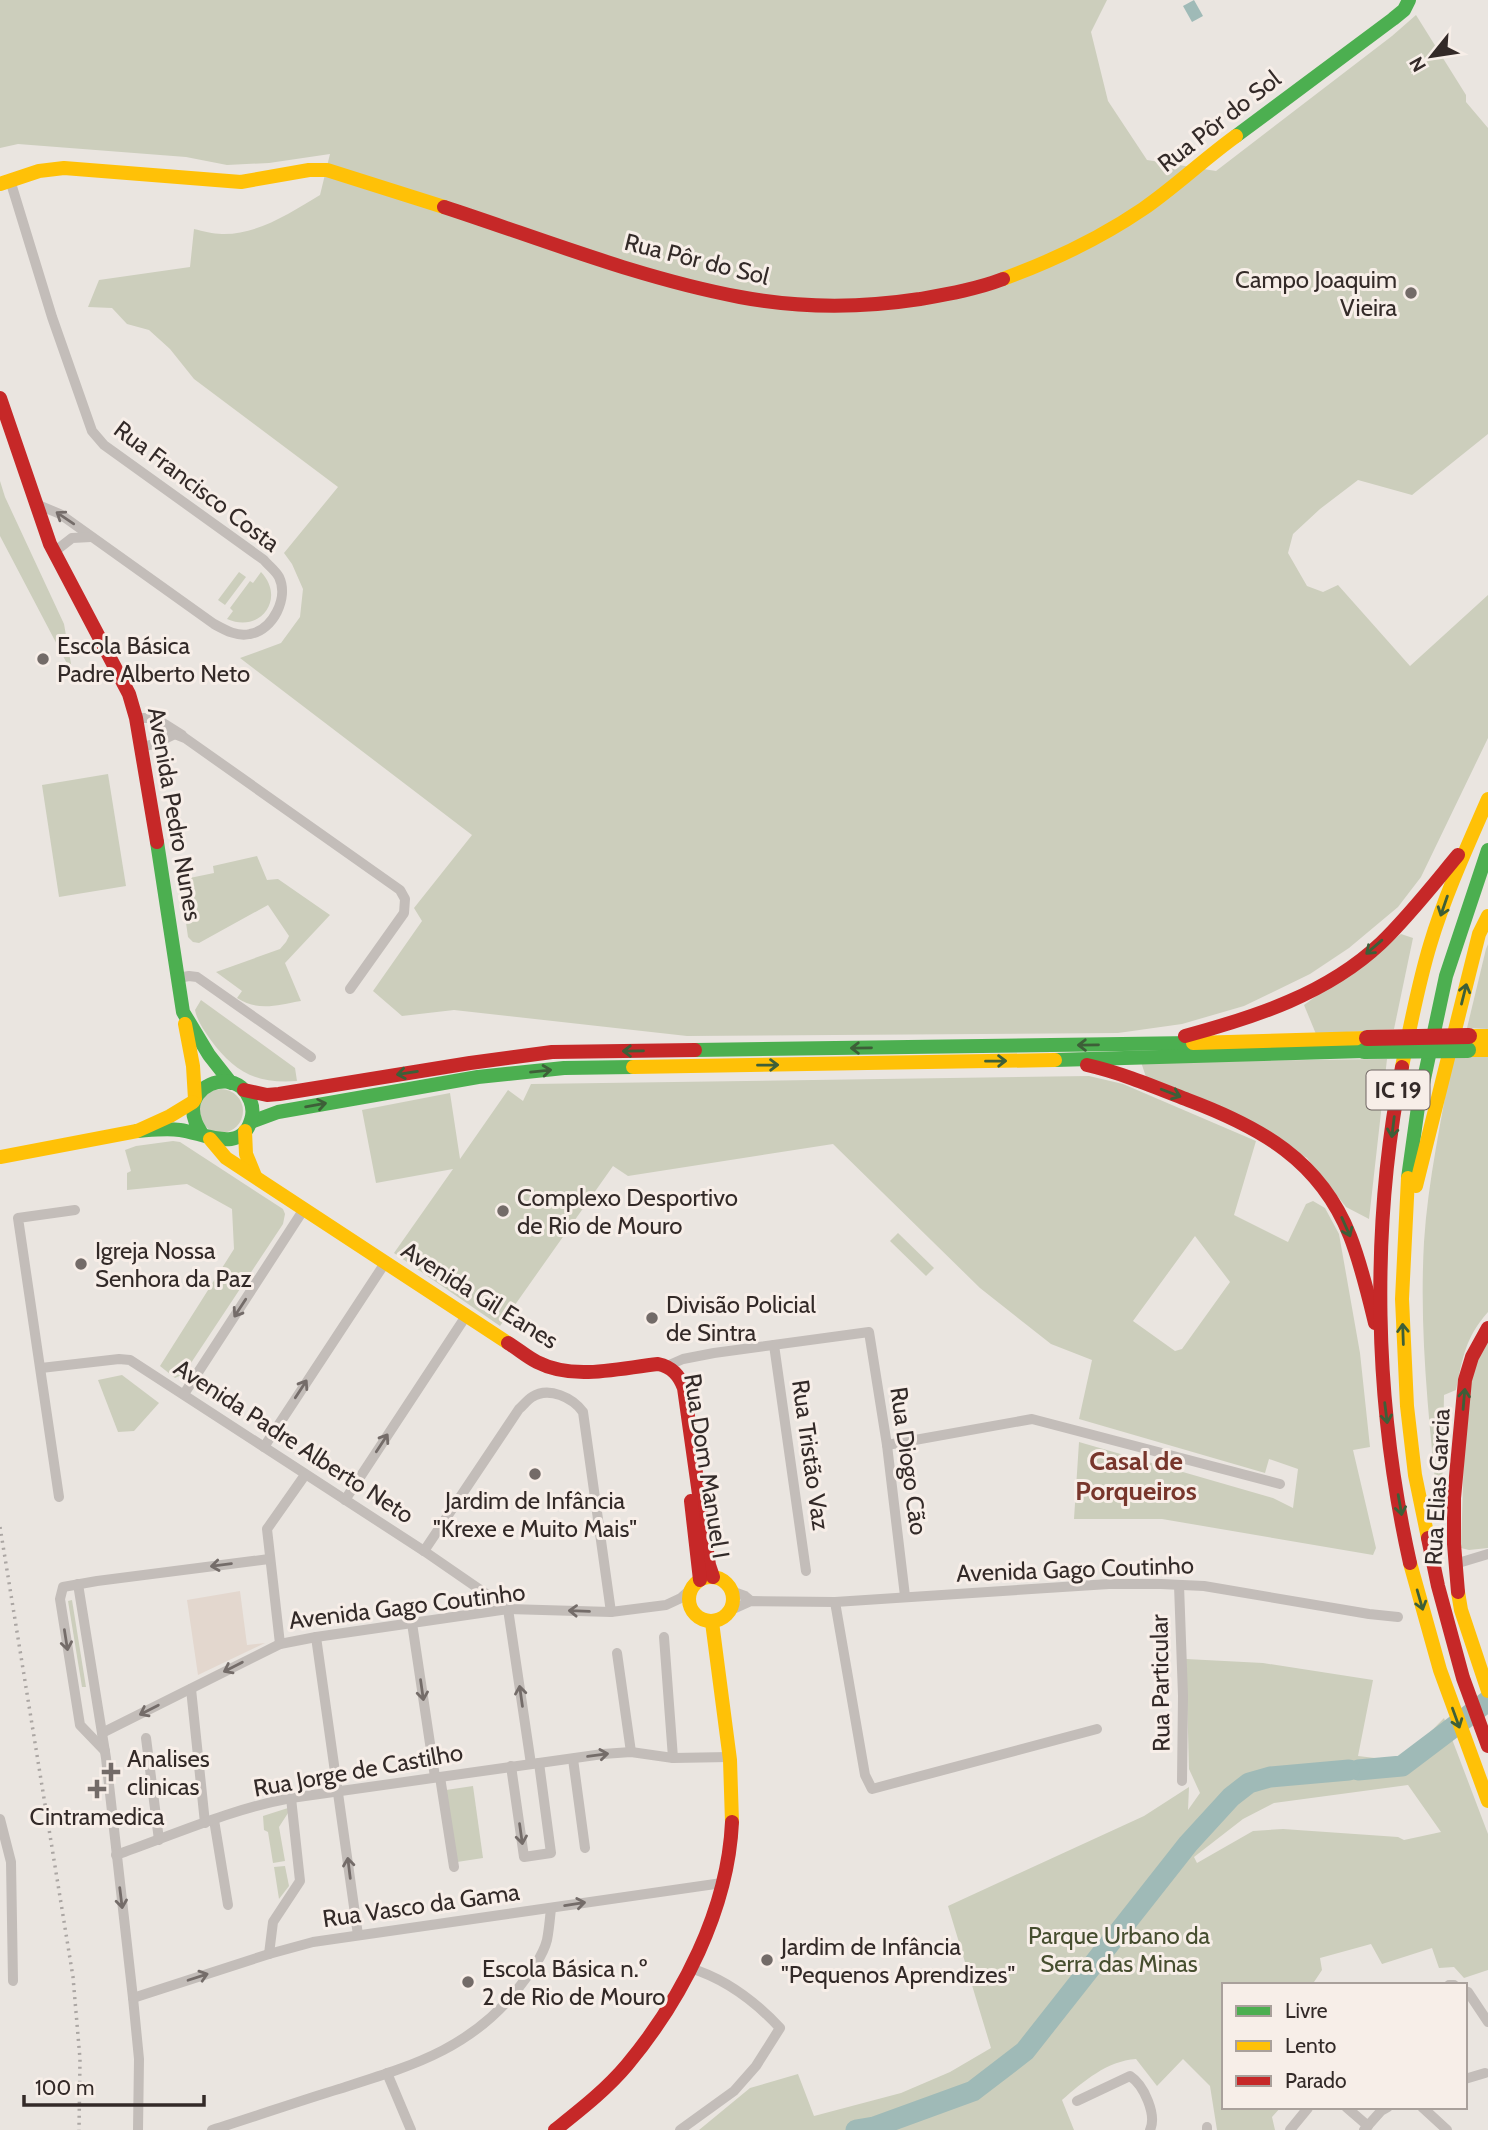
<svg xmlns="http://www.w3.org/2000/svg" width="1488" height="2130" font-family="Cabin,sans-serif">
  <rect width="100%" height="100%" fill="#eae5e0"/>
  <!-- green -->
  <g fill="#cccebc" fill-rule="evenodd">
    <path d="M0,0H1107L1091,32L1108,101L1147,160L1216,171L1392,36L1416,15L1466,95V102L1488,128V434L1412,495L1358,480L1320,509L1293,534L1288,553L1307,586L1323,592L1338,585L1410,666L1488,595V738L1421,877L1398,907L1349,948L1310,974L1244,1006L1182,1024L1118,1033L687,1036L454,1010L402,1016L373,991L422,921L414,908L472,835L240,658L281,643L300,617L303,589L292,564L284,553L338,487L194,379L170,349L149,330L127,324L112,308L88,307L99,280L190,267L194,229C203,231 213,234 222,234C257,235 290,213 320,195L330,154L269,163L227,165L186,157L18,144L0,148Z"/>
    <polygon points="0,481 5,497 64,624 73,675 0,536"/>
    <polygon points="239,572 246,577 225,605 218,600"/>
    <path d="M261,572C286,598 261,634 227,619L233,611L230,608L250,581L253,583Z"/>
    <polygon points="108,774 126,886 59,897 42,785"/>
    <path d="M257,856L267,880L278,879L330,915L285,963L301,1001C277,1005 259,1012 237,998L242,991L216,972L280,949L286,942L289,936L268,905L199,943L193,942L188,937L180,880L214,873L213,866Z"/>
    <polygon points="1401,934 1413,938 1394,1029 1316,1034 1304,1005"/>
    <polygon points="1488,944 1488,1029 1467,1028 1486,949"/>
    <path d="M201,1000L295,1068L297,1081C256,1084 234,1072 210,1039C204,1030 197,1021 195,1010Z"/>
    <path d="M1488,1056V1312C1465,1338 1463,1357 1456,1390L1444,1395L1442,1501L1438,1509C1429,1420 1419,1332 1424,1242C1428,1180 1442,1118 1452,1057Z"/>
    <polygon points="1387,1059 1369,1219 1346,1207 1307,1158 1146,1077 1141,1062"/>
    <path d="M1089,1076L1123,1084L1256,1141L1234,1215L1288,1242L1306,1204L1313,1201L1325,1208L1339,1234L1360,1353L1370,1447L1353,1450L1376,1548L1373,1555L1162,1519H1074L1079,1442L1273,1498L1293,1508L1298,1469L1269,1459L1265,1473L1079,1419L1092,1360L1051,1344L980,1288L833,1144L628,1176L613,1166L500,1326L394,1253L453,1169L376,1183L362,1110L450,1093L460,1159L508,1090L523,1101L531,1084ZM1195,1236L1230,1282L1182,1349L1175,1351L1133,1321Z"/>
    <circle cx="221" cy="1111" r="22"/>
    <polygon points="173,1141 180,1142 283,1209 285,1214 283,1224 187,1369 188,1372 175,1378 160,1366 234,1249 232,1209 187,1184 127,1190 127,1173 131,1171 125,1150 136,1146"/>
    <polygon points="898,1233 934,1268 926,1276 890,1241"/>
    <polygon points="1488,1337 1488,1548 1469,1550 1461,1548 1465,1421 1471,1371"/>
    <polygon points="122,1375 159,1403 134,1431 118,1432 98,1380"/>
    <polygon points="72,1600 86,1687 82,1687 68,1601"/>
    <path d="M1186,1659L1263,1663L1373,1680L1358,1756L1392,1760L1406,1757L1444,1718L1488,1834V1970L1464,1978L1454,1967L1439,1968L1432,1948L1382,1964L1371,1944L1320,1958L1322,1970L1312,1985H1224V2107H1281L1272,2117L1275,2130H1217L1210,2086L1183,2059L1157,2086L1136,2059C1107,2061 1084,2081 1062,2100L1074,2130H699L750,2088L798,2074L814,2116L901,2093L950,2072L991,2048L948,1906L1144,1816L1189,1787L1188,1810L1200,1793L1189,1769ZM1408,1785L1441,1832L1404,1840L1398,1837L1283,1829L1253,1831L1197,1863L1194,1857L1243,1819L1274,1803Z"/>
    <polygon points="473,1786 483,1858 457,1862 446,1790"/>
    <polygon points="288,1808 288,1813 279,1827 285,1861 273,1863 268,1832 264,1830 263,1816"/>
    <polygon points="285,1866 289,1886 279,1899 274,1867"/>
  </g>
  <!-- plaza -->
  <polygon fill="#e3d7ce" points="240,1591 247,1645 265,1643 198,1675 187,1600"/>
  <!-- water -->
  <polygon fill="#9fbab7" points="1194,0 1203,16 1192,22 1183,6"/>
  <g fill="none" stroke-linecap="round" stroke-linejoin="round">
    <!-- river -->
    <g stroke="#9fbab7" stroke-width="21">
      <polyline points="1358,1770 1402,1766 1488,1701"/>
      <polyline points="856,2130 874,2127 973,2091 1025,2051 1188,1844 1231,1797 1249,1783 1270,1777 1349,1770"/>
    </g>
    <!-- street -->
    <g stroke="#c3bdb9" stroke-width="10">
      <path d="M10,180L52,317L92,431L104,445L264,560C268,565 276,571 279,577C289,598 273,630 250,634C237,637 225,630 214,624L60,514L36,504"/>
      <polyline points="54,552 72,538 91,537"/>
      <polyline points="136,718 155,718 182,735"/>
      <polyline points="141,747 154,744 175,734 185,738 400,890 405,899 404,913 350,989"/>
      <polyline points="178,978 189,976 197,977 311,1057"/>
      <polyline points="774,1345 806,1571"/>
      <polyline points="667,1366 683,1359 714,1353 869,1332 887,1445 905,1596"/>
      <polyline points="41,1368 119,1359 130,1360 424,1551 508,1609"/>
      <polyline points="184,1394 304,1209"/>
      <polyline points="887,1445 1032,1419 1280,1484"/>
      <polyline points="264,1447 385,1263"/>
      <polyline points="59,1497 18,1218 75,1210"/>
      <polyline points="345,1500 466,1316"/>
      <path d="M424,1551L519,1409C523,1406 527,1400 532,1397C549,1386 573,1398 583,1412L611,1612"/>
      <polyline points="1455,1564 1488,1554"/>
      <polyline points="78,1584 106,1758 133,1998 139,2059 138,2130"/>
      <polyline points="1179,1585 1183,1696 1182,1781"/>
      <polyline points="731,1591 745,1596 751,1601"/>
      <polyline points="835,1602 865,1775 872,1789 1097,1729"/>
      <polyline points="508,1609 531,1764"/>
      <polyline points="731,1610 751,1601 835,1602 1109,1584 1161,1584 1204,1586 1369,1614 1398,1617"/>
      <polyline points="412,1623 435,1777"/>
      <polyline points="316,1637 358,1935"/>
      <polyline points="664,1637 673,1758"/>
      <polyline points="280,1644 267,1529 305,1475"/>
      <polyline points="617,1653 631,1752"/>
      <polyline points="191,1689 205,1823"/>
      <polyline points="102,1733 280,1644 316,1637 508,1609 611,1612 666,1605 681,1598 691,1589"/>
      <polyline points="146,1738 159,1840"/>
      <polyline points="105,1751 80,1725 60,1599 63,1587 97,1581 269,1559"/>
      <polyline points="573,1759 585,1848"/>
      <polyline points="511,1766 524,1857 551,1853 539,1763"/>
      <polyline points="440,1777 454,1867"/>
      <polyline points="0,1819 11,1862 13,1981"/>
      <polyline points="214,1820 228,1905"/>
      <path d="M116,1855C173,1835 231,1809 291,1798L603,1754L631,1752L673,1758L729,1757"/>
      <polyline points="269,1954 273,1922 300,1881 291,1798"/>
      <polyline points="1449,1985 1454,1985"/>
      <polyline points="1465,1991 1468,1992 1488,2022"/>
      <polyline points="133,1998 269,1954 313,1942 722,1883"/>
      <polyline points="387,2073 411,2130"/>
      <polyline points="1465,2079 1485,2073"/>
      <path d="M1077,2101L1130,2076C1144,2085 1157,2115 1150,2130"/>
      <polyline points="1346,2107 1368,2126"/>
      <polyline points="1422,2107 1447,2130"/>
      <polyline points="1207,2127 1207,2130"/>
      <path d="M212,2130C254,2117 296,2102 339,2089C411,2066 472,2049 520,1986C530,1973 543,1956 547,1940C549,1930 550,1918 551,1908"/>
      <path d="M680,2130L734,2091L756,2066L780,2028C754,2000 726,1979 690,1968"/>
      <polyline points="1290,2130 1308,2108"/>
      <polyline points="1364,2130 1381,2111 1388,2107"/>
    </g>
    <!-- fast -->
    <g stroke="#4caf50" stroke-width="14">
      <polyline points="1236,136 1393,19 1404,10 1409,0"/>
      <polyline points="157,842 183,1012 209,1055 231,1083"/>
      <polyline points="695,1050 1193,1043"/>
      <polyline points="1055,1060 1364,1051"/>
      <polyline points="251,1122 278,1112 478,1077 564,1068 633,1067"/>
      <path d="M137,1131C151,1130 166,1128 180,1130C204,1133 244,1156 252,1116C254,1106 249,1094 241,1087C223,1073 193,1087 193,1109C193,1119 197,1126 202,1134"/>
      <polyline points="1408,1178 1418,1107 1446,976 1488,850"/>
    </g>
    <!-- slow -->
    <g stroke="#ffc107" stroke-width="14">
      <polyline points="0,184 39,171 64,168 241,182 309,170 327,170 444,207"/>
      <path d="M1003,279C1052,261 1099,239 1143,209C1175,187 1204,159 1236,136"/>
      <polyline points="185,1024 193,1066 195,1099"/>
      <polyline points="1469,1036 1488,1036"/>
      <polyline points="1193,1043 1367,1038"/>
      <polyline points="1468,1050 1488,1050"/>
      <polyline points="633,1067 1055,1060"/>
      <path d="M1402,1067C1410,1026 1418,985 1430,945C1445,895 1467,847 1488,799"/>
      <polyline points="245,1131 246,1154 255,1176"/>
      <polyline points="210,1139 226,1158 508,1343"/>
      <polyline points="0,1157 137,1131 170,1116 193,1102"/>
      <polyline points="1408,1178 1402,1299 1407,1406 1415,1475 1428,1538"/>
      <polyline points="1416,1186 1479,934 1488,916"/>
      <polyline points="1410,1563 1440,1670 1488,1801"/>
      <circle cx="711" cy="1599" r="22"/>
      <polyline points="1458,1592 1461,1610 1488,1691"/>
      <polyline points="712,1622 730,1760 732,1822"/>
    </g>
    <!-- jam -->
    <g stroke="#c62828" stroke-width="14">
      <path d="M444,207C542,239 639,278 740,297C799,308 861,308 920,299C948,294 977,289 1003,279"/>
      <polyline points="0,398 50,544 129,694 136,718 157,842"/>
      <path d="M1185,1036C1255,1017 1327,994 1381,943C1409,916 1433,885 1458,855"/>
      <path d="M1087,1065C1122,1073 1155,1087 1188,1100C1260,1127 1320,1160 1350,1236C1361,1264 1368,1294 1375,1323"/>
      <path d="M1402,1067C1370,1230 1374,1402 1410,1563"/>
      <polyline points="244,1090 267,1095 279,1094 470,1063 552,1052 695,1050"/>
      <path d="M508,1343C518,1349 527,1357 537,1362C574,1381 619,1368 658,1364C672,1367 679,1375 684,1388L709,1565L713,1577"/>
      <polyline points="691,1501 700,1580"/>
      <polyline points="1428,1538 1438,1586 1463,1678 1488,1746"/>
      <polyline points="1458,1592 1454,1544 1454,1498 1465,1380 1472,1357 1488,1328"/>
      <path d="M555,2130C580,2110 606,2090 627,2065C682,1999 728,1910 732,1822"/>
    </g>
    <!-- rail -->
    <polyline stroke="#aba6a3" stroke-width="3.5" stroke-dasharray="2 5" stroke-linecap="butt" points="0,1527 73,1977 80,2059 79,2130"/>
    <!-- fast-bridge -->
    <polyline stroke="#4caf50" stroke-width="16" points="1364,1051 1468,1050"/>
    <!-- jam-bridge -->
    <polyline stroke="#c62828" stroke-width="16" points="1367,1038 1469,1036"/>
  </g>
  <!-- one-way arrows -->
  <defs><path id="oneway-shaft" d="M-6 0H5M1.5-3L5.5 0L1.5 3" fill="none" stroke-width="1.6" stroke-linecap="round" stroke-linejoin="round" transform="scale(1.75)"/></defs>
  <g stroke="#746c69">
    <use href="#oneway-shaft" transform="translate(65 518) rotate(-146)"/>
    <use href="#oneway-shaft" transform="translate(240 1308) rotate(123)"/>
    <use href="#oneway-shaft" transform="translate(301 1389) rotate(-57)"/>
    <use href="#oneway-shaft" transform="translate(382 1443) rotate(-57)"/>
    <use href="#oneway-shaft" transform="translate(221 1565) rotate(173)"/>
    <use href="#oneway-shaft" transform="translate(579 1611) rotate(-178)"/>
    <use href="#oneway-shaft" transform="translate(66 1640) rotate(81)"/>
    <use href="#oneway-shaft" transform="translate(233 1667) rotate(153)"/>
    <use href="#oneway-shaft" transform="translate(422 1690) rotate(82)"/>
    <use href="#oneway-shaft" transform="translate(521 1696) rotate(-98)"/>
    <use href="#oneway-shaft" transform="translate(149 1710) rotate(153)"/>
    <use href="#oneway-shaft" transform="translate(598 1755) rotate(-8)"/>
    <use href="#oneway-shaft" transform="translate(521 1834) rotate(82)"/>
    <use href="#oneway-shaft" transform="translate(349 1868) rotate(-97)"/>
    <use href="#oneway-shaft" transform="translate(121 1898) rotate(83)"/>
    <use href="#oneway-shaft" transform="translate(575 1904) rotate(-9)"/>
    <use href="#oneway-shaft" transform="translate(198 1977) rotate(-18)"/>
  </g>
  <g stroke="#3d5f38">
    <use href="#oneway-shaft" transform="translate(1444 906) rotate(109)"/>
    <use href="#oneway-shaft" transform="translate(1374 947) rotate(139)"/>
    <use href="#oneway-shaft" transform="translate(1464 994) rotate(-76)"/>
    <use href="#oneway-shaft" transform="translate(1088 1045) rotate(179)"/>
    <use href="#oneway-shaft" transform="translate(861 1048) rotate(179)"/>
    <use href="#oneway-shaft" transform="translate(633 1051) rotate(179)"/>
    <use href="#oneway-shaft" transform="translate(996 1061) rotate(-1)"/>
    <use href="#oneway-shaft" transform="translate(768 1065) rotate(-1)"/>
    <use href="#oneway-shaft" transform="translate(541 1071) rotate(-6)"/>
    <use href="#oneway-shaft" transform="translate(407 1073) rotate(171)"/>
    <use href="#oneway-shaft" transform="translate(1171 1093) rotate(21)"/>
    <use href="#oneway-shaft" transform="translate(316 1105) rotate(-10)"/>
    <use href="#oneway-shaft" transform="translate(1393 1127) rotate(97)"/>
    <use href="#oneway-shaft" transform="translate(1346 1227) rotate(66)"/>
    <use href="#oneway-shaft" transform="translate(1403 1334) rotate(-92)"/>
    <use href="#oneway-shaft" transform="translate(1464 1399) rotate(-85)"/>
    <use href="#oneway-shaft" transform="translate(1386 1413) rotate(83)"/>
    <use href="#oneway-shaft" transform="translate(1400 1505) rotate(80)"/>
    <use href="#oneway-shaft" transform="translate(1420 1600) rotate(74)"/>
    <use href="#oneway-shaft" transform="translate(1456 1718) rotate(70)"/>
  </g>
  <!-- markers -->
  <g fill="#736b68" stroke="#f7eee8" stroke-width="2.5">
    <circle cx="1411" cy="293" r="7"/>
    <circle cx="43" cy="659" r="7"/>
    <circle cx="503" cy="1211" r="7"/>
    <circle cx="81" cy="1264" r="7"/>
    <circle cx="652" cy="1318" r="7"/>
    <circle cx="535" cy="1474" r="7"/>
    <path d="M107.5 1761.5h7v7h7v7h-7v7h-7v-7h-7v-7h7z"/>
    <path d="M93.5 1778.5h7v7h7v7h-7v7h-7v-7h-7v-7h7z"/>
    <circle cx="767" cy="1960" r="7"/>
    <circle cx="468" cy="1982" r="7"/>
  </g>
  <g text-anchor="middle" dominant-baseline="central" stroke-width="6" stroke-linejoin="round" paint-order="stroke">
    <!-- shield labels -->
    <rect fill="#f7eee8" stroke="#6e6562" stroke-width="2" x="1366.5" y="1070.5" width="63" height="39" rx="5"/>
    <g font-size="23" font-weight="bold" fill="#332a28">
      <text x="1398" y="1090">IC 19</text>
    </g>
    <!-- street labels -->
    <g font-size="24" fill="#332a28" stroke="#f7eee8">
      <text transform="translate(1219 121) rotate(-38)">Rua Pôr do Sol</text>
      <text transform="translate(697 259) rotate(14)">Rua Pôr do Sol</text>
      <text transform="translate(197 486) rotate(37)">Rua Francisco Costa</text>
      <text transform="translate(175 814) rotate(80)">Avenida Pedro Nunes</text>
      <text transform="translate(480 1295) rotate(32)">Avenida Gil Eanes</text>
      <text transform="translate(294 1441) rotate(33)">Avenida Padre Alberto Neto</text>
      <text transform="translate(811 1455) rotate(82)">Rua Tristão Vaz</text>
      <text transform="translate(909 1461) rotate(82)">Rua Diogo Cão</text>
      <text transform="translate(707 1466) rotate(81)">Rua Dom Manuel I</text>
      <text transform="translate(1437 1487) rotate(-87)">Rua Elias Garcia</text>
      <text transform="translate(1075 1569) rotate(-2)">Avenida Gago Coutinho</text>
      <text transform="translate(407 1606) rotate(-7)">Avenida Gago Coutinho</text>
      <text transform="translate(1160 1683) rotate(-91)">Rua Particular</text>
      <text transform="translate(358 1770) rotate(-10)">Rua Jorge de Castilho</text>
      <text transform="translate(421 1905) rotate(-8)">Rua Vasco da Gama</text>
    </g>
    <!-- poi labels -->
    <g font-size="24" fill="#332a28" stroke="#f7eee8" text-anchor="start">
      <text x="1397" y="279" text-anchor="end">Campo Joaquim<tspan x="1397" dy="28">Vieira</tspan></text>
      <text x="57" y="645">Escola Básica<tspan x="57" dy="28">Padre Alberto Neto</tspan></text>
      <text x="517" y="1197">Complexo Desportivo<tspan x="517" dy="28">de Rio de Mouro</tspan></text>
      <text x="95" y="1250">Igreja Nossa<tspan x="95" dy="28">Senhora da Paz</tspan></text>
      <text x="666" y="1304">Divisão Policial<tspan x="666" dy="28">de Sintra</tspan></text>
      <text x="535" y="1500" text-anchor="middle">Jardim de Infância<tspan x="535" dy="28">"Krexe e Muito Mais"</tspan></text>
      <text x="127" y="1758">Analises<tspan x="127" dy="28">clinicas</tspan></text>
      <text x="97" y="1816" text-anchor="middle">Cintramedica</text>
      <text x="781" y="1946">Jardim de Infância<tspan x="781" dy="28">"Pequenos Aprendizes"</tspan></text>
      <text x="482" y="1968">Escola Básica n.º<tspan x="482" dy="28">2 de Rio de Mouro</tspan></text>
    </g>
    <!-- park labels -->
    <g font-size="24" fill="#464e2f" stroke="#f7eee8">
      <text x="1119" y="1935">Parque Urbano da<tspan x="1119" dy="28">Serra das Minas</tspan></text>
    </g>
    <!-- neighbourhood labels -->
    <g font-size="26" font-weight="bold" fill="#78362c" stroke="#f7eee8">
      <text x="1136" y="1461">Casal de<tspan x="1136" dy="30">Porqueiros</tspan></text>
    </g>
  </g>
  <!-- legend -->
  <rect x="1222" y="1983" width="245" height="126" fill="#f7eee8" stroke="#a9a09b" stroke-width="2"/>
  <rect x="1236" y="2006" width="35" height="10" fill="#4caf50" stroke="#a9a09b" stroke-width="2"/>
  <text x="1285" y="2018" font-size="21" fill="#332a28">Livre</text>
  <rect x="1236" y="2041" width="35" height="10" fill="#ffc107" stroke="#a9a09b" stroke-width="2"/>
  <text x="1285" y="2053" font-size="21" fill="#332a28">Lento</text>
  <rect x="1236" y="2076" width="35" height="10" fill="#c62828" stroke="#a9a09b" stroke-width="2"/>
  <text x="1285" y="2088" font-size="21" fill="#332a28">Parado</text>
  <!-- north arrow -->
  <g transform="translate(1432 56) rotate(240)" stroke="#f7eee8" stroke-width="5" paint-order="stroke">
  <path d="M0-5L12 26L0 18L-12 26Z" fill="#332a28"/>
  <text y="-10" font-size="19" font-weight="bold" text-anchor="middle" fill="#332a28">N</text>
  </g>
  <!-- scale -->
  <path d="M24 2095v10h180v-10" fill="none" stroke="#332a28" stroke-width="3.5"/>
  <text x="35" y="2095" font-size="21" fill="#332a28" stroke="#f7eee8" stroke-width="5" paint-order="stroke">100 m</text>
</svg>
